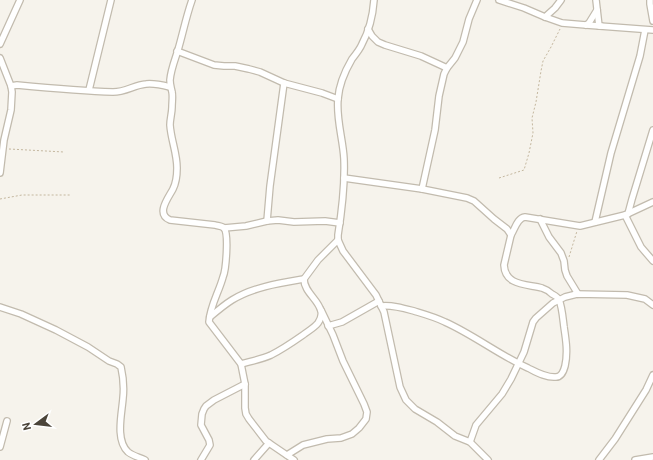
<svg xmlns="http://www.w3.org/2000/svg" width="653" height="460" font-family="Barlow,sans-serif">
  <rect width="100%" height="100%" fill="#f6f3ec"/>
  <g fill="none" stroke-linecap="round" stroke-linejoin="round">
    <defs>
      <g id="street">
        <path d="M192,0C186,17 183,33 178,50C175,60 171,69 170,80C170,85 171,87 172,92C173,96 172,102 172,107C172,113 170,119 170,125C171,140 177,153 177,168C177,174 176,183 173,189C169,197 155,214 170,220L215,225C218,226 222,226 224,228C229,234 226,270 223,277C219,292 210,306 209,322L241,364L245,384V408L246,414L249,419L266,441L294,460"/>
        <path d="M374,0C373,14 369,31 362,44C360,49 356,54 352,59C345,71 339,84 338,99C336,119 343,139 344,159C345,184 342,210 338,235V240L343,251L376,295L384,312L400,387L406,400L415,409L437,422L455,436L470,442L488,460"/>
        <polyline points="499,0 524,8 545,17 562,23 586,25 653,30"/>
        <polyline points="596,0 599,26 601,26"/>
        <polyline points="650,0 650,4 653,21"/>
        <polyline points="545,17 555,8 561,0"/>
        <polyline points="586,25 589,23 597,10"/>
        <polyline points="368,29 372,36 378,42 385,45 421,56 447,68"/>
        <polyline points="0,44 20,0"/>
        <polyline points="177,51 214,65 224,66 235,66 249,69 260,72 284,83 322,93 338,99"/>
        <polyline points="0,58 11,86 12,92 11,110 4,140 0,173"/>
        <path d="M11,86L17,85C49,88 81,91 113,92C126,92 134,85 146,84C154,83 162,85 170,87"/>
        <polyline points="89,90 111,0"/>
        <path d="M344,178L422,189L467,198L474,201L494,219L507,229L511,235L504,265C505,286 527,284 542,288C545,289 549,291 552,294C554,295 558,297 559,300C562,306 563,319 564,327C566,340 568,353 565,366C564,370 562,377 556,377C546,378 536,372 528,368C499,355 474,335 445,322C435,317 424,314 414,311C403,308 393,305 381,306"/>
        <polyline points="422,189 435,130 439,96 444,74 447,68 455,58 463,42 469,19 477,0"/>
        <polyline points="628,214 632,199 653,130"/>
        <polyline points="625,215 641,247 653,261"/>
        <polyline points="540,219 549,237 561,253 564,261 565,270 567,276 578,294"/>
        <polyline points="267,221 270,186 284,83"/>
        <polyline points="595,222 611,153 640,56 645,30"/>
        <polyline points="224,228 246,226 267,221 278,220 294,222 325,221 340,223"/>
        <path d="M511,235C515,229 517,218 525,217L580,226L625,215L653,202"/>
        <path d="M0,307L21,314L56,330L88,347L109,361L117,364L121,367C123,376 124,389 123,398C122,413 115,440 128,452C133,456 139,457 145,460"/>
        <path d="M210,317C217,311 224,305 232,300C253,287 280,283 304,279"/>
        <polyline points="328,326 342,322 379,301"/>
        <path d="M241,364C252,361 262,359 271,355C283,349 293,342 303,335C308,331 314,328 318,323C320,320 322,315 321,311C318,299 304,292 304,279L318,260L338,240"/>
        <polyline points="470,442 476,425 502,394 511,379 524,352 533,322 536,318 553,303 565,297 577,294 627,295 645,299 653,305"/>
        <polyline points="0,447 7,421"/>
        <polyline points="287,455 303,445 327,439 341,438 352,434 359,428 366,419 367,412 364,404 343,361 333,335 321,310"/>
        <polyline points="201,460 210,445 209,440 201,425 202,414 204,409 206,406 214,400 245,384"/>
        <polyline points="254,460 269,443"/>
        <polyline points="599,460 615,439 646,390 653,375"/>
        <polyline points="635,460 653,457"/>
      </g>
    </defs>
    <!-- street casing -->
    <use href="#street" stroke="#c2bbae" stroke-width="8"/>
    <!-- path -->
    <g stroke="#c4b79f" stroke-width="1" stroke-dasharray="2 2" stroke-linecap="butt">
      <polyline points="9,149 64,152"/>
      <polyline points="499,178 524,170 529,153 533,133 532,118 536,102 541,71 543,61 551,47 560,29"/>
      <polyline points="0,199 22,195 70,195"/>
      <polyline points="569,257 577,231"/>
    </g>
    <!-- street -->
    <use href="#street" stroke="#fff" stroke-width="5.5"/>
  </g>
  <!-- north arrow -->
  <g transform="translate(36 424) rotate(255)" stroke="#ffffff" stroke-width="3" paint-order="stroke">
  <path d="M0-3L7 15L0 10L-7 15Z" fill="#4b4439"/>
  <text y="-6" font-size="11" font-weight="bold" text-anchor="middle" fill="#4b4439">N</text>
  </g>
</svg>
